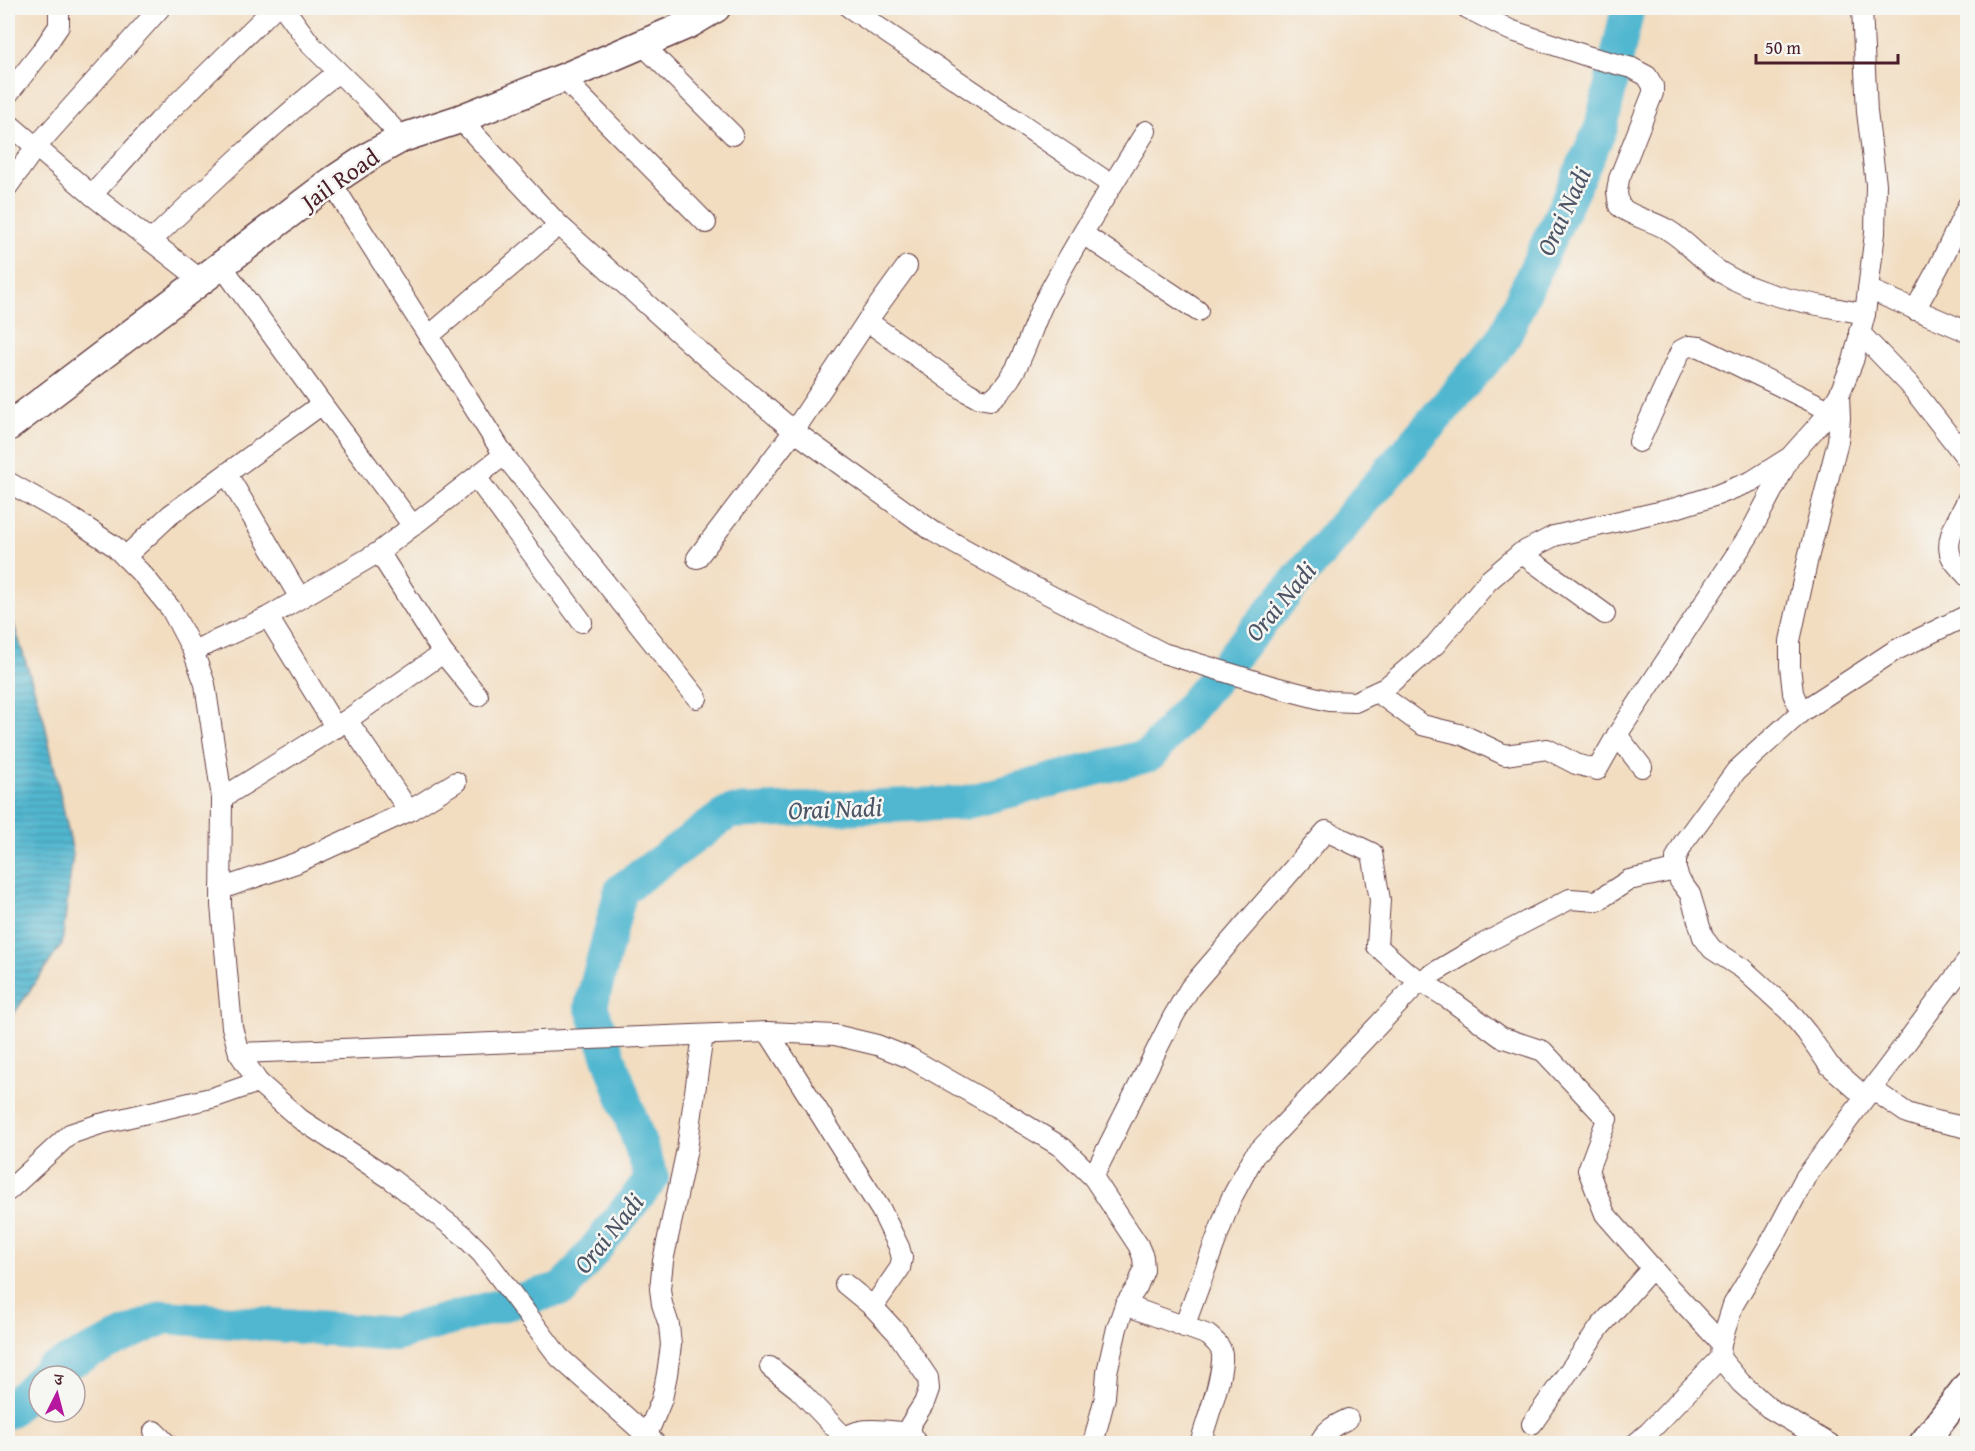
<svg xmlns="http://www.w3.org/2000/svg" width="1975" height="1451" font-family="'Gentium Book Plus','Noto Serif Devanagari',serif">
  <defs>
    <pattern id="water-rules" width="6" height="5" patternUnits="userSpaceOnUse" patternTransform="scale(1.5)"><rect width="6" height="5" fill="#51b7d0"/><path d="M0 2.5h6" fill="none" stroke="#4594a9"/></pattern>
  </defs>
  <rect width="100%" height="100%" fill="#f6f6f2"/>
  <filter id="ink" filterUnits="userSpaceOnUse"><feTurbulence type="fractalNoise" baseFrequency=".0167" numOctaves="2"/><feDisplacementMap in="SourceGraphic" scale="12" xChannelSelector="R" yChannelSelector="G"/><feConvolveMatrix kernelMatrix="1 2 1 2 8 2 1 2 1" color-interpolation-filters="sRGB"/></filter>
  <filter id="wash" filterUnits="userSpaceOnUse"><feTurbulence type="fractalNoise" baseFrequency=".008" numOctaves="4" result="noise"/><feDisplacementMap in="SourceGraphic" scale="24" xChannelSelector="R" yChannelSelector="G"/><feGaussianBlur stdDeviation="1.35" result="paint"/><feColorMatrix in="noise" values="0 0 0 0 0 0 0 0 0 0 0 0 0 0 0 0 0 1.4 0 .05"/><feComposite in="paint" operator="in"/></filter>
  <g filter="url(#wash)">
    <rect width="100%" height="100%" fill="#f2ddc1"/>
    <!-- water -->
    <polygon fill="url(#water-rules)" stroke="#4e6b7e" stroke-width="1.5" points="8,606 44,720 73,853 62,944 8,1022"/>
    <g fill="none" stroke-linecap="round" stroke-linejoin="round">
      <!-- river -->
      <g stroke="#51b7d0" stroke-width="34">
        <polyline points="44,1376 49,1371 165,1317 395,1334 564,1288 652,1178 591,1006 621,890 729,812 963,803 1150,755 1357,509 1502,341 1601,128 1628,8"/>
        <polyline points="8,1412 39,1381"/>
      </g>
    </g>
  </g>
  <g filter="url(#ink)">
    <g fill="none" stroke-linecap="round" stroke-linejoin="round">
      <defs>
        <g id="street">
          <polyline points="284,8 311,45 368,101 402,138"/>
          <polyline points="850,8 1112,185"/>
          <path d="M1467,8L1510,30L1590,57L1632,68L1647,76L1653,86V93L1619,179L1617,192L1619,206C1633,218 1652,220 1668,230C1688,242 1703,262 1722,273C1765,299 1817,304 1865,314"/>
          <polyline points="642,44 733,135"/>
          <polyline points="563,78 706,223"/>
          <polyline points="8,94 42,51 59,26 59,8"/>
          <polyline points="460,119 559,225 700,352 794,431 934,532 1022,581 1163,653 1275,687 1329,701 1355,702 1385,688 1435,645 1488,581 1521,553 1554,536 1676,508 1717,495 1752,481 1790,457 1823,420 1839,395 1853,361 1865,314 1875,233 1876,184 1867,112 1862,8"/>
          <polyline points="8,123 92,195 201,280"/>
          <polyline points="331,182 504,455 697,698"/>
          <polyline points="8,186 35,148 160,8"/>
          <polyline points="92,195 159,121 274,8"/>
          <polyline points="1083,234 1198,311"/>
          <path d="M151,241C212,182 272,125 338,72"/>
          <polyline points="222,266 322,404 413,526"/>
          <polyline points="1868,289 1968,332"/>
          <polyline points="1915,310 1939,266 1968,205"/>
          <path d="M867,321L967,392L978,398L990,400C1023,375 1028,331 1047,296C1077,240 1112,185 1146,131"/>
          <polyline points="1859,332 1909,384 1968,460"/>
          <polyline points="429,336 559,225"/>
          <polyline points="1639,442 1681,350 1689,346 1700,347 1829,410"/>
          <polyline points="227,474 300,598"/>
          <polyline points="476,477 582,622"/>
          <polyline points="8,482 73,519 114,546 143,575 171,609 193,651 205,684 222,798 221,905 232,1027 239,1053 258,1082 300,1119 391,1179 462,1234 482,1254 559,1357 656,1444"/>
          <path d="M1968,498C1961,515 1942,540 1952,558C1956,565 1963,571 1968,577"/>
          <polyline points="379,552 443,653 478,696"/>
          <polyline points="1521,553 1605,614"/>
          <polyline points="125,557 170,515 322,404"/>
          <polyline points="697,558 794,431 867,321 907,266"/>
          <polyline points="268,617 336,728"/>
          <polyline points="193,651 268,617 379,552 504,455"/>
          <polyline points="1377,692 1422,725 1463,735 1505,755 1547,749 1576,764 1597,770 1617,735 1749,535 1789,459"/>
          <polyline points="1801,712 1793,693 1790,666 1790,641 1808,558 1838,441 1840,418 1839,395"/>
          <polyline points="347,720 409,811"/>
          <polyline points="1617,735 1642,767"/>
          <polyline points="222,798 347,720 443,653"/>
          <polyline points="221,889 296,863 409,811 456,782"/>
          <polyline points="768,1032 881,1210 899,1247 902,1258 900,1268 873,1307"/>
          <polyline points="239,1053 768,1032 835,1035 877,1045 910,1058 996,1107 1063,1148 1093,1177 1138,1245 1143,1257 1144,1270 1137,1287 1125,1305 1117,1328 1107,1372 1105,1397 1093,1444"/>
          <polyline points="1872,1089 1907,1113 1923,1118 1968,1128"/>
          <polyline points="1865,1097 1829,1065 1807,1033 1788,1010 1743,969 1712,949 1703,937 1690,894 1680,881 1676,870 1676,858 1684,842 1736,771 1801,712 1894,651 1968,615"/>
          <polyline points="1093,1177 1173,1017 1190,988 1326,831 1372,853 1380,900 1377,946 1405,971 1449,999 1501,1037 1543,1051 1607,1119 1588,1170 1605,1214 1667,1285 1721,1343"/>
          <polyline points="8,1191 70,1134 100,1124 215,1097 258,1082"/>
          <polyline points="845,1284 873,1307 898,1334 928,1378 929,1389 924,1403 910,1425 910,1433 917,1444"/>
          <path d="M1125,1305L1208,1335C1215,1341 1221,1346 1222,1354C1224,1375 1206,1422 1200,1444"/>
          <polyline points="1184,1327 1231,1199 1254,1156 1420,981 1481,945 1570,899 1597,901 1629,880 1676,870"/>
          <polyline points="1720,1358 1741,1383 1769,1408 1830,1444"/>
          <polyline points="770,1367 798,1389 844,1437"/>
          <polyline points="1532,1424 1600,1327 1652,1268"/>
          <polyline points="154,1431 167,1444"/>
          <polyline points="647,1435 662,1399 667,1374 671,1345 669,1325 662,1304 660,1289 663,1261 687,1149 703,1035"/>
          <path d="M839,1444C855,1423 886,1431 910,1433"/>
          <path d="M1319,1444C1325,1430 1335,1425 1348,1419"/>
          <polyline points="1635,1444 1649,1432 1720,1358 1721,1343 1733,1305 1776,1233 1805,1178 1968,960"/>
        </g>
        <g id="secondary">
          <polyline points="8,427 331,182 373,154 402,138 460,119 563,78 689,24 716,8"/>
          <polyline points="1923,1444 1968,1385"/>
        </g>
      </defs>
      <!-- street casing -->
      <use href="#street" stroke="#633c42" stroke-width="22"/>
      <!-- secondary casing -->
      <use href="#secondary" stroke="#633c42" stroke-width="31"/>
      <!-- street -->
      <use href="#street" stroke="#fff" stroke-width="20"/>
      <!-- secondary -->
      <use href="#secondary" stroke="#fff" stroke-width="28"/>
    </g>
  </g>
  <g text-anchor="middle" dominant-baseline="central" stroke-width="5" stroke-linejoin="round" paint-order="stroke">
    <!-- street labels -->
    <g font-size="24" fill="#4a1f2b" stroke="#f6f6f2">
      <text transform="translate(340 179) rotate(-35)">Jail Road</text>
    </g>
    <!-- water labels -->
    <g font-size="26" font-style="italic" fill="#4c5465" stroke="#f6f6f2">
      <text transform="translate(1563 211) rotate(-65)">Orai Nadi</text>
      <text transform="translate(1280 601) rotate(-50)">Orai Nadi</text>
      <text transform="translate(835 808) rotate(-2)">Orai Nadi</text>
      <text transform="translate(608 1233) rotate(-51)">Orai Nadi</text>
    </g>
  </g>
  <!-- margin -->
  <rect width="1975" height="1451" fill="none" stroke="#f6f6f2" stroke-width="30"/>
  <!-- north arrow -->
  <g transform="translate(57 1394) rotate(6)"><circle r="28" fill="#f6f6f2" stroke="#b1a0a2" stroke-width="1.5"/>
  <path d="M0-4.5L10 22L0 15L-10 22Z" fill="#b5179e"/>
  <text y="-9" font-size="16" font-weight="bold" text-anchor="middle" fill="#4a1f2b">उ</text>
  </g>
  <!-- scale -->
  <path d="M1756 54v9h142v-9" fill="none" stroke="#4a1f2b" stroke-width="3"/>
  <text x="1765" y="54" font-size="18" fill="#4a1f2b" stroke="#f6f6f2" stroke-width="4.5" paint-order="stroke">50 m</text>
</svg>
